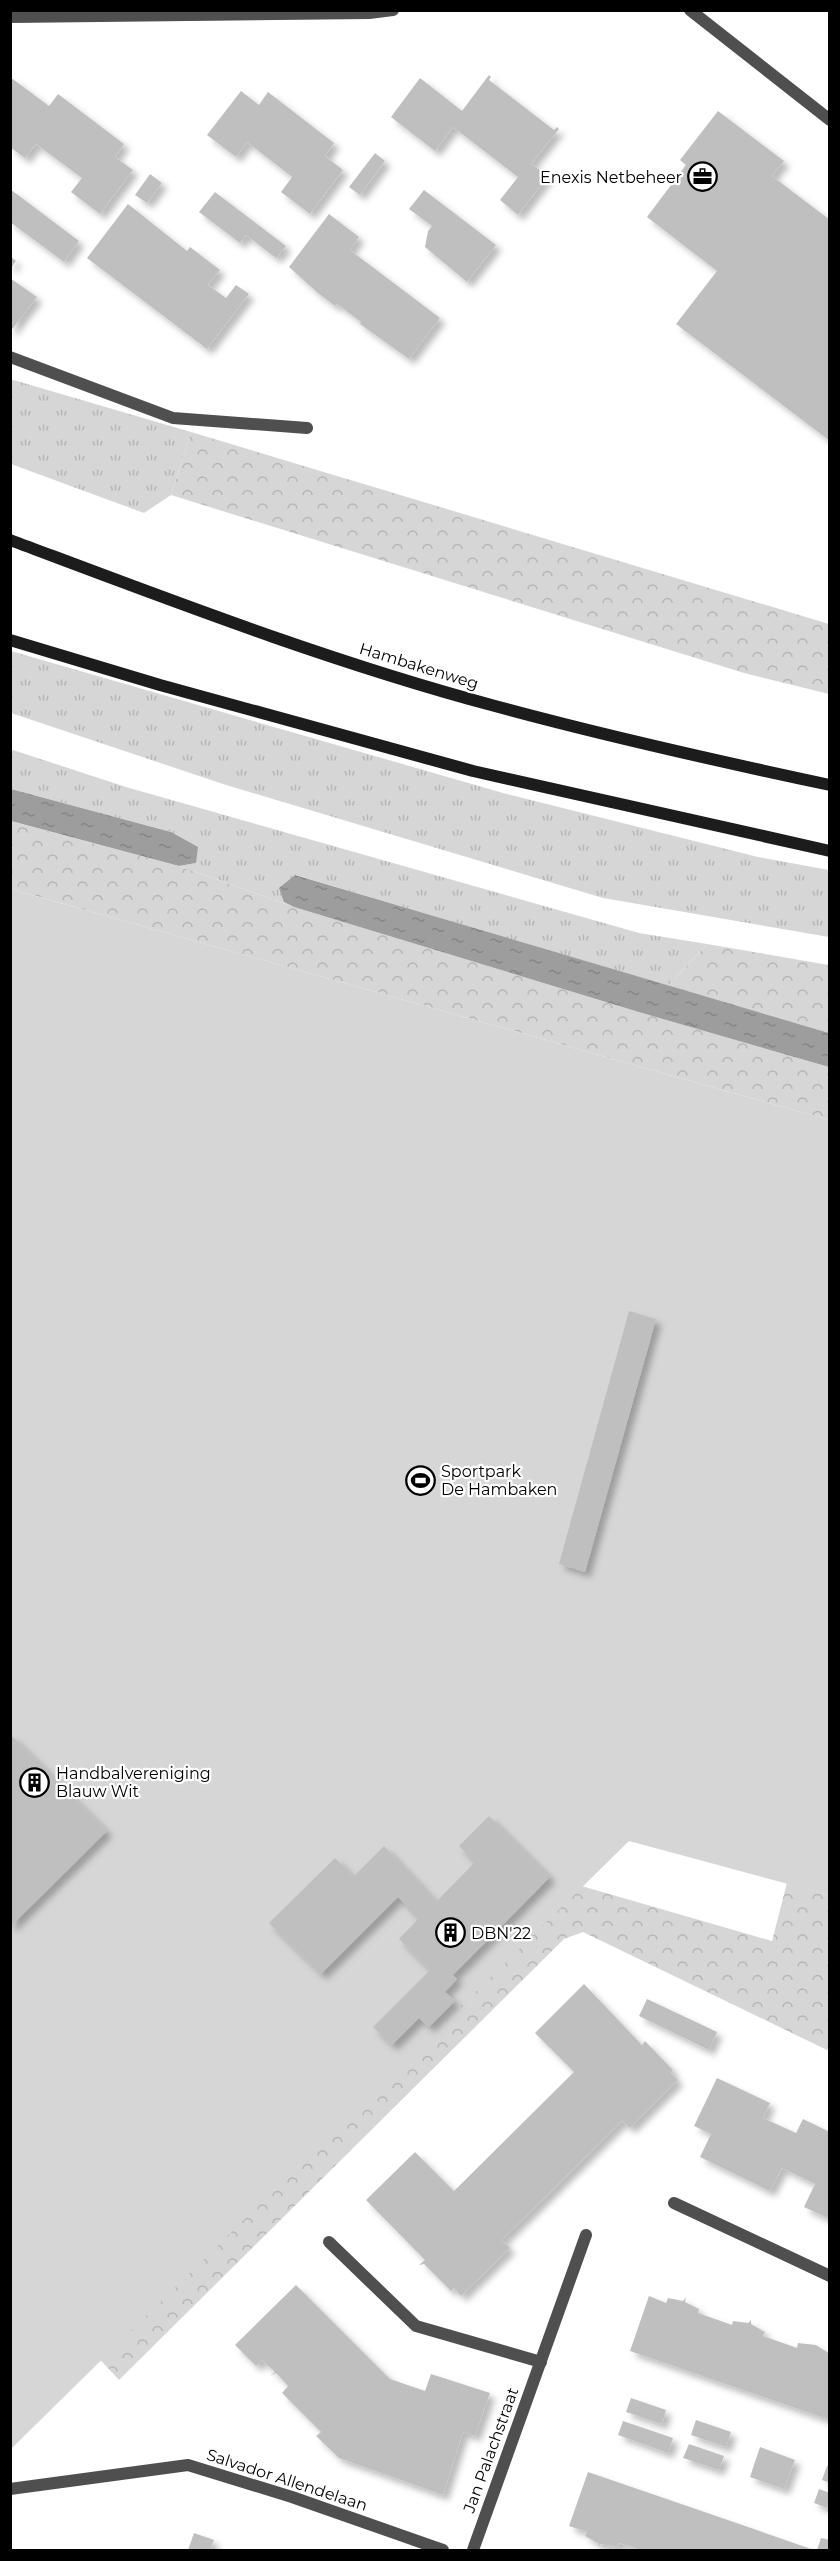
<svg xmlns="http://www.w3.org/2000/svg" width="840" height="2561" font-family="Montserrat,sans-serif">
  <defs>
    <pattern id="grass-tufts" width="24" height="20" patternUnits="userSpaceOnUse" patternTransform="scale(1.5)"><rect width="24" height="20" fill="#d6d6d6"/><path d="M3 7l-1-3M5 7V3M7 7l1-3M15 17l-1-3M17 17v-4M19 17l1-3" fill="none" stroke="#b6b6b6"/></pattern>
    <pattern id="forest-crowns" width="20" height="18" patternUnits="userSpaceOnUse" patternTransform="scale(1.5)"><rect width="20" height="18" fill="#d6d6d6"/><path d="M2 6a3 3 0 1 1 6 0M12 15a3 3 0 1 1 6 0" fill="none" stroke="#b6b6b6"/></pattern>
    <pattern id="water-ripples" width="26" height="14" patternUnits="userSpaceOnUse" patternTransform="scale(1.5)"><rect width="26" height="14" fill="#9d9d9d"/><path d="M2 4q2-2 4 0t4 0M15 11q2-2 4 0t4 0" fill="none" stroke="#858585"/></pattern>
    <filter id="shadow"><feDropShadow dx="5.5" dy="5.5" stdDeviation="3" flood-color="#0004"/></filter>
  </defs>
  <rect width="100%" height="100%" fill="#fff"/>
  <!-- grass -->
  <g fill="url(#grass-tufts)">
    <polygon points="10,379 191,432 171,495 144,513 11,464"/>
    <polygon points="11,651 503,793 758,857 829,870 829,937 603,898 223,784 11,713"/>
    <polygon points="10,749 126,787 639,933 707,944 668,986 296,875 284,902 294,907 179,866 196,863 171,832 11,789"/>
  </g>
  <!-- forest -->
  <g fill="url(#forest-crowns)">
    <polygon points="191,432 829,624 829,694 744,673 171,495"/>
    <polygon points="10,821 179,866 294,907 642,1013 829,1067 829,1120 11,889"/>
    <polygon points="707,944 829,965 829,1033 668,986"/>
    <polygon points="547,1876 772,1941 787,1883 829,1895 829,2051 583,1932 564,1939 119,2380 79,2337"/>
  </g>
  <!-- pitch -->
  <polygon fill="#d6d6d6" points="11,889 829,1120 829,1895 629,1841 11,2449"/>
  <!-- water -->
  <g fill="url(#water-ripples)">
    <polygon points="11,789 171,832 198,847 196,863 179,866 11,821"/>
    <polygon points="295,875 829,1033 829,1067 642,1013 294,907 284,902 279,888"/>
  </g>
  <!-- building -->
  <g fill="#bfbfbf" filter="url(#shadow)">
    <polygon points="489,75 491,77 489,80 554,130 557,127 559,129 531,164 548,176 518,215 500,200 518,177 453,127 435,151 391,117 420,78 462,111"/>
    <polygon points="10,77 49,106 58,94 124,144 115,157 133,170 100,214 71,192 82,178 36,144 25,158 10,147"/>
    <polygon points="241,91 259,105 268,92 334,143 325,156 343,170 310,214 281,192 292,177 247,142 236,157 207,135"/>
    <polygon points="718,111 784,161 772,176 830,220 830,441 676,324 717,271 647,217 686,165 680,160"/>
    <polygon points="375,153 385,161 360,195 349,187"/>
    <polygon points="150,174 162,183 147,203 135,195"/>
    <polygon points="10,189 79,241 64,262 10,222"/>
    <polygon points="424,190 496,245 467,282 425,247 428,231 432,226 409,209"/>
    <polygon points="215,192 286,246 276,258 246,235 240,243 199,212"/>
    <polygon points="128,204 187,251 190,247 220,270 208,285 226,298 236,285 249,294 207,349 87,258"/>
    <polygon points="329,214 359,237 350,250 440,318 409,359 360,324 361,322 337,304 335,306 318,293 289,267"/>
    <polygon points="10,256 16,261 10,269"/>
    <polygon points="10,278 37,297 10,332"/>
    <polygon points="629,1311 656,1319 585,1572 559,1564"/>
    <polygon points="10,1734 107,1831 10,1927"/>
    <polygon points="489,1816 550,1877 453,1975 457,1979 445,1992 455,2001 429,2027 419,2018 392,2045 373,2027 430,1970 399,1939 419,1918 398,1897 321,1974 269,1923 335,1858 353,1877 384,1846 436,1902 475,1862 459,1846"/>
    <polygon points="584,1984 642,2045 645,2041 673,2070 671,2073 678,2080 630,2128 622,2121 502,2240 510,2248 461,2296 454,2288 451,2291 424,2264 419,2265 425,2260 366,2200 415,2152 454,2191 574,2072 535,2033"/>
    <polygon points="647,1999 717,2032 709,2050 639,2016"/>
    <polygon points="717,2078 770,2103 763,2118 796,2133 803,2119 830,2132 830,2219 804,2207 815,2184 782,2168 770,2191 700,2157 711,2134 694,2126"/>
    <polygon points="296,2285 390,2379 425,2391 431,2374 490,2393 475,2436 463,2432 443,2495 339,2458 316,2436 321,2432 282,2393 288,2386 276,2373 270,2376 275,2372 262,2360 256,2366 235,2345"/>
    <polygon points="649,2296 666,2303 668,2298 683,2301 686,2297 685,2302 699,2309 698,2313 732,2325 733,2321 748,2323 751,2320 751,2324 765,2332 763,2336 797,2348 798,2343 816,2345 830,2354 830,2420 630,2351"/>
    <polygon points="631,2398 666,2410 662,2424 626,2412"/>
    <polygon points="696,2420 731,2432 726,2447 691,2435"/>
    <polygon points="623,2421 673,2438 668,2453 618,2435"/>
    <polygon points="689,2444 724,2456 719,2470 683,2458"/>
    <polygon points="760,2447 795,2460 784,2489 750,2477"/>
    <polygon points="827,2466 830,2466 830,2483 822,2480"/>
    <polygon points="588,2472 719,2517 814,2550 641,2550 619,2543 617,2547 601,2544 599,2547 599,2544 585,2536 587,2532 569,2526"/>
    <polygon points="819,2489 830,2493 830,2509 814,2503"/>
    <polygon points="194,2533 214,2540 210,2550 188,2550"/>
    <polygon points="821,2538 830,2540 830,2550 817,2550"/>
  </g>
  <g fill="none" stroke-linecap="round" stroke-linejoin="round">
    <!-- lane -->
    <polyline stroke="#4f4f4f" stroke-width="12" points="690,10 830,120"/>
    <!-- street -->
    <g stroke="#4f4f4f" stroke-width="12">
      <polyline points="10,17 369,13 393,10"/>
      <polyline points="10,357 173,418 307,428"/>
      <polyline points="674,2203 830,2276"/>
      <polyline points="329,2242 416,2326 541,2362"/>
      <polyline points="10,2489 188,2465 292,2497 443,2550"/>
      <polyline points="473,2550 586,2235"/>
    </g>
    <!-- secondary -->
    <g stroke="#1c1c1c" stroke-width="12">
      <path d="M10,540C170,600 330,662 495,706C605,736 717,761 830,785"/>
      <polyline points="10,640 160,685 473,771 830,851"/>
    </g>
  </g>
  <!-- icons -->
  <defs>
    <symbol id="office-ring" viewBox="-11 -11 22 22"><circle r="9.5" fill="#fff" stroke="#000" stroke-width="1.5"/><path d="M-6-3h4V-5.5h4V-3h4V5H-6ZM-1-4.5V-3h2v-1.5ZM-6 0V1H6V0Z" fill="#000"/></symbol>
    <symbol id="stadium-ring" viewBox="-11 -11 22 22"><circle r="9.5" fill="#fff" stroke="#000" stroke-width="1.5"/><path d="M0-5a6.5 5 0 1 0 0 10a6.5 5 0 1 0 0-10ZM-3.5-1.8h7v3.6h-7Z" fill="#000"/></symbol>
    <symbol id="building-ring" viewBox="-11 -11 22 22"><circle r="9.5" fill="#fff" stroke="#000" stroke-width="1.5"/><path d="M-4-6H4V6H1V3H-1V6H-4ZM-2.5-4.3h1.7v1.8h-1.7ZM.8-4.3h1.7v1.8H.8ZM-2.5-1h1.7V.8h-1.7ZM.8-1h1.7V.8H.8Z" fill="#000"/></symbol>
  </defs>
  <g fill-rule="evenodd">
    <use href="#office-ring" x="686" y="160" width="33" height="33"/>
    <use href="#stadium-ring" x="404" y="1464" width="33" height="33"/>
    <use href="#building-ring" x="18" y="1766" width="33" height="33"/>
    <use href="#building-ring" x="434" y="1916" width="33" height="33"/>
  </g>
  <g text-anchor="middle" dominant-baseline="central" stroke-width="4.5" stroke-linejoin="round" paint-order="stroke">
    <!-- poi labels -->
    <g font-size="16" fill="#000" stroke="#fff" text-anchor="start">
      <text x="682" y="177" text-anchor="end">Enexis Netbeheer</text>
      <text x="441" y="1471">Sportpark<tspan x="441" dy="18">De Hambaken</tspan></text>
      <text x="56" y="1773">Handbalvereniging<tspan x="56" dy="18">Blauw Wit</tspan></text>
      <text x="471" y="1933">DBN'22</text>
    </g>
    <!-- street labels -->
    <g font-size="16" fill="#000" stroke="#fff">
      <text transform="translate(419 666) rotate(17)">Hambakenweg</text>
      <text transform="translate(491 2450) rotate(-70)">Jan Palachstraat</text>
      <text transform="translate(287 2480) rotate(18)">Salvador Allendelaan</text>
    </g>
  </g>
  <!-- border -->
  <rect width="840" height="2561" fill="none" stroke="#000000" stroke-width="24"/>
</svg>
